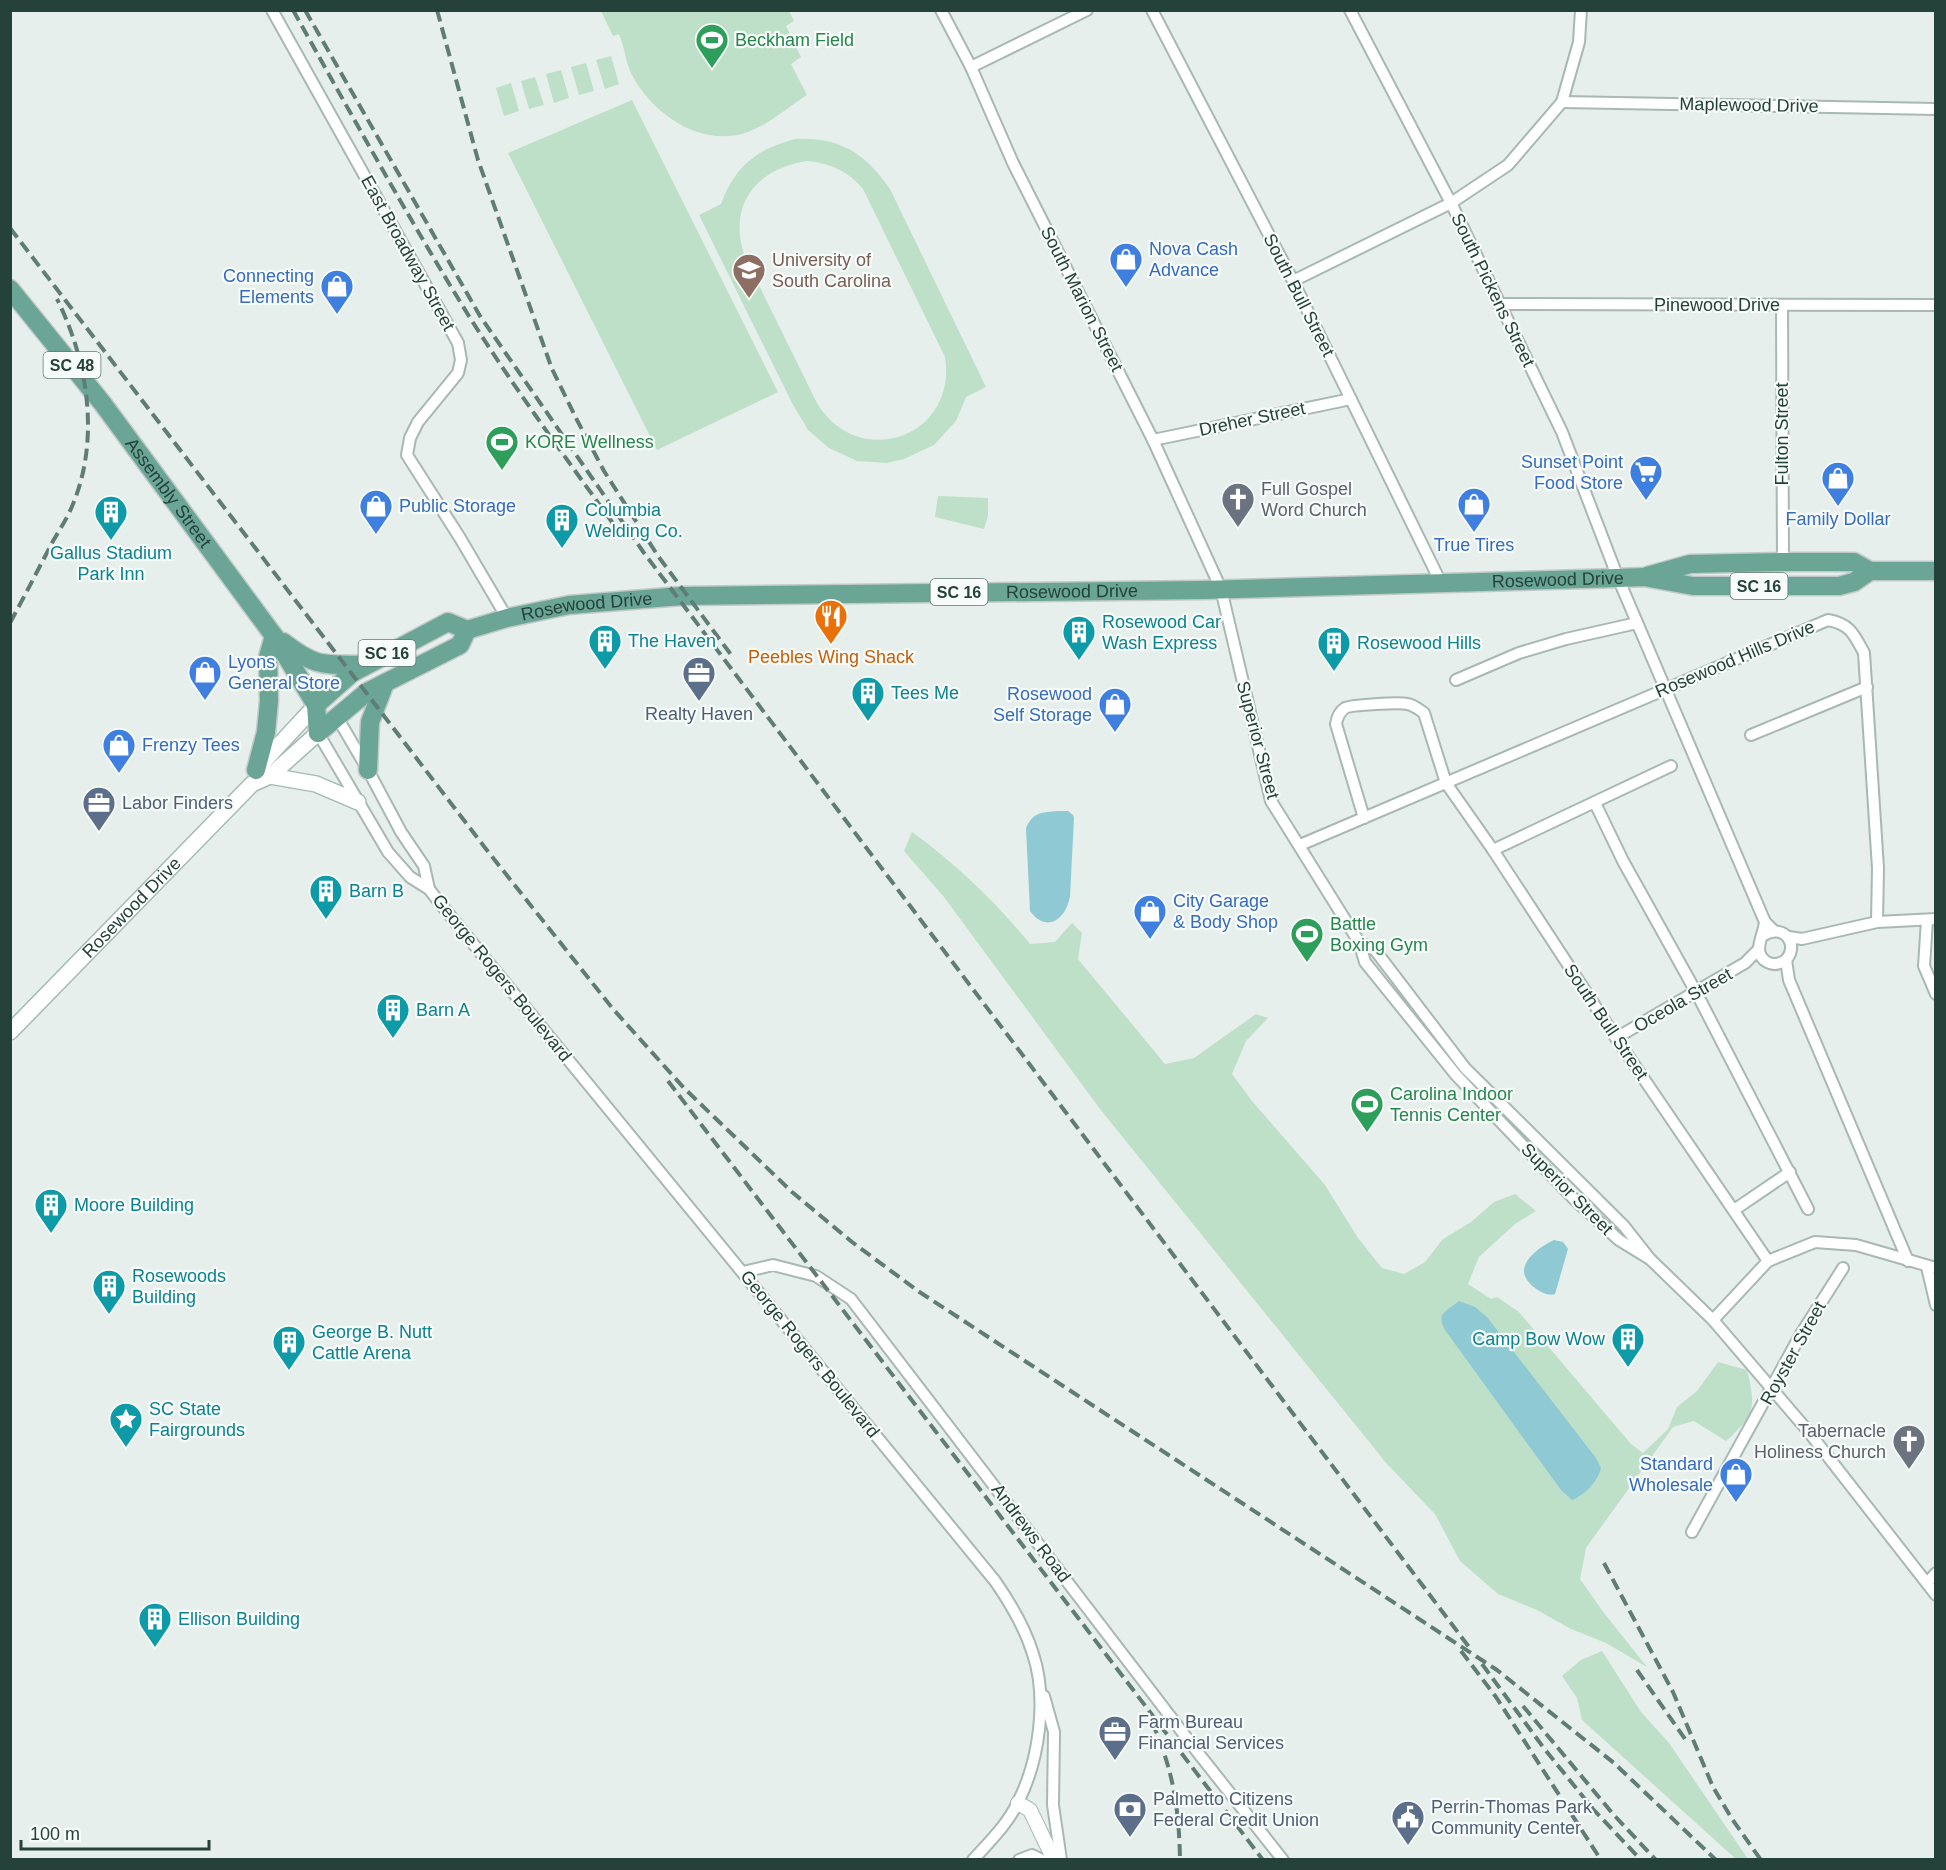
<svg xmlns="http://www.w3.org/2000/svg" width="1946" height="1870" font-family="Helvetica,sans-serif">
  <rect width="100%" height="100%" fill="#e6efeb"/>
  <!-- green -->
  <g fill="#bfe0c8" fill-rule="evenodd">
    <path d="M601,11H789L794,21L786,26L801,57L791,64L807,95C787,108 771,123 748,132C702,148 655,116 633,77C626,65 625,48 619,34L613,36Z"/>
    <polygon points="611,56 619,84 605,89 596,60"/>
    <polygon points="586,63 594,91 579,95 571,67"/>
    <polygon points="561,70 569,98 554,103 546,74"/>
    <polygon points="535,77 544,105 529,109 521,81"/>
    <polygon points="511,83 519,111 504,116 496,88"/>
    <polygon points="632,100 778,392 657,450 508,153"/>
    <path d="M795,139C840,137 865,153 890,189L986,387L966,397L956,421L934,445L904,459L887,463L857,461L829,448L808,430L792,403L699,215L721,204C735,166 757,149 795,139ZM807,161C830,163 848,171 863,189L945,357C958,437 859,472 817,403L745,257C727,206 755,169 807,161Z"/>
    <polygon points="938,496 988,498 988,516 984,529 935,517"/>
    <path d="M912,832C956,864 996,902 1030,944L1055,942L1072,923L1082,933L1078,959L1165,1064L1194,1058L1256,1014L1268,1018L1246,1041L1232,1074L1252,1101L1325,1185L1358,1238L1382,1268L1404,1274L1425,1262L1443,1239L1471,1222L1494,1202L1515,1194L1536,1211L1515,1224L1479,1257L1468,1284L1491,1299L1497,1297L1519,1312L1631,1444L1643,1453L1668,1429L1677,1407L1697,1391L1718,1362L1747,1370C1756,1408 1756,1414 1726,1441L1694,1421L1673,1427L1586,1548L1580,1579L1604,1613L1647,1667L1606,1643L1571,1629L1537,1610L1498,1594L1460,1561L1435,1514L1387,1464L1100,1109L944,897L904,851Z"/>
    <polygon points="1602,1651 1641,1712 1669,1743 1748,1859 1736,1859 1582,1720 1577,1698 1562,1676 1581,1660"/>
  </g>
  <!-- water -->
  <g fill="#8ec9d4">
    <path d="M1058,811H1068L1073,815L1074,818L1070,896C1066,919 1047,934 1030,911L1026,828C1034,811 1041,813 1058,811Z"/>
    <path d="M1554,1240L1563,1242L1568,1249L1555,1294C1545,1298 1523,1283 1524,1270C1525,1257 1543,1245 1554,1240Z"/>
    <path d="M1459,1301L1475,1307L1487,1317L1596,1458L1601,1468C1598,1481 1585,1495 1572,1500L1561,1490L1445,1330C1435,1312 1448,1311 1459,1301Z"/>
  </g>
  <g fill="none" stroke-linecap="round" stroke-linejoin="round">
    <defs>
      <g id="minor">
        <polyline points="272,10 458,343 461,360 458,373 418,422 410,438 407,455 460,538 507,618"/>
        <polyline points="941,10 971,67 1013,163 1153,440 1221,589 1271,801 1359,942 1365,962 1456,1075 1573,1198 1619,1240 1650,1259 1624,1226 1465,1068 1375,950 1359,942"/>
        <polyline points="1152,10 1293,281 1440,581"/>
        <polyline points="1350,10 1451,203 1562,432 1618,578 1765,922 1774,931"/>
        <polyline points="971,67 1087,10"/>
        <polyline points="1562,102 1936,109"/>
        <polyline points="1293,281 1451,203 1508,165 1562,102 1579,42 1581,10"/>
        <polyline points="1498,304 1936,305"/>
        <polyline points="1782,306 1783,562"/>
        <polyline points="1153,440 1351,399"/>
        <polyline points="1456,680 1519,653 1566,639 1637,623"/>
        <polyline points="337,717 368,770 401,832 424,866 429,889"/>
        <path d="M318,733L388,852L410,877L429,889L439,902L995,1581C1011,1604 1025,1628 1033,1654C1048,1699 1039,1761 1018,1802C1008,1824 989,1842 973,1860"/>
        <polyline points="1751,735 1867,687"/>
        <polyline points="1595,803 1623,861 1696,992 1808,1209"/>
        <path d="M1364,818L1336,724C1337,718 1339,712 1345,708C1350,705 1400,702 1407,704C1414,705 1418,709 1424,713L1446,783L1493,850L1616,1038L1768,1261"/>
        <path d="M1300,845L1828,620C1850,624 1854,634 1864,653L1878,868L1877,922"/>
        <polyline points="1493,850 1671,766"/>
        <polyline points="1927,920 1924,966 1936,994"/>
        <path d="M1764,935C1783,923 1800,944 1786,960C1780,964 1774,966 1767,962C1751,953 1764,935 1765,922"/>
        <polyline points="1789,937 1802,939 1877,922 1936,919"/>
        <polyline points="1786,960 1789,980 1908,1261"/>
        <polyline points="1616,1038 1745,963 1759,949"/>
        <polyline points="1734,1210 1790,1172"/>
        <polyline points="1650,1259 1713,1320 1768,1261 1815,1242 1856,1245 1936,1268"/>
        <polyline points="1927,1267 1936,1305"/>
        <polyline points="743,1272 773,1265 816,1276 851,1299 1199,1754 1283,1860"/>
        <polyline points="1713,1320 1808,1431 1936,1595"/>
        <polyline points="1692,1532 1801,1334 1843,1268"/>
        <polyline points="1927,1583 1936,1573"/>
        <polyline points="1044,1696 1054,1732 1053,1805 1061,1860"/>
        <polyline points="1019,1860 1032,1855 1042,1860"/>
      </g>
      <polyline id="tertiary" points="1018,1803 1030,1810 1054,1860"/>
      <g id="secondary">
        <polyline points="256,770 316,705"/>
        <polyline points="270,776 316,784 358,802"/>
        <path id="s1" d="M10,1032L252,784L270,776L318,733"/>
      </g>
      <g id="primary">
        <path id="s2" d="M10,289L103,404L274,636L316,705L318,733"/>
        <polyline points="1647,576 1690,564 1783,562 1854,562 1870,571 1936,571"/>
        <path d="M283,642C318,669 324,664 366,665"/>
        <path id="s3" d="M316,705L352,673L448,622L467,630L507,618L569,605L682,596L1202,590L1618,578L1644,577L1693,586H1839L1854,582L1870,571"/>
        <polyline points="318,733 367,692 460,645 467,630"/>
        <polyline points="256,770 266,732 269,701 268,657 274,636"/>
        <polyline points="368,770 370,722 385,683"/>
      </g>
    </defs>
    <!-- minor casing -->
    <use href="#minor" stroke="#a8b8b2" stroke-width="14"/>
    <!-- tertiary casing -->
    <use href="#tertiary" stroke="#a8b8b2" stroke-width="16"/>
    <!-- secondary casing -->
    <use href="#secondary" stroke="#a4bbb3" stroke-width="18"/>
    <!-- primary casing -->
    <use href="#primary" stroke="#c2cac8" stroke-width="21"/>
    <!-- minor -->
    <use href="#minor" stroke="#fff" stroke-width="10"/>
    <!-- tertiary -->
    <use href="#tertiary" stroke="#fff" stroke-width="14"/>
    <!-- secondary -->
    <use href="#secondary" stroke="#fff" stroke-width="15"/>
    <!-- primary -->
    <use href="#primary" stroke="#6aa596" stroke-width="18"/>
    <!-- rail -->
    <g stroke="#5f7d75" stroke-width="4" stroke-dasharray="12 6" stroke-linecap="butt">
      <path d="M293,10C350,112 406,214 467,313C514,388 566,458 617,529"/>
      <polyline points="305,10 480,316 644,553 1469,1647"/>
      <polyline points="437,10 478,160 552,369 577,420 604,471 658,556 732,656"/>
      <polyline points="10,228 486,849 613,1009 684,1088 792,1192 852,1242 918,1291 1497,1670 1614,1763 1716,1860"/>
      <path d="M10,623C25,595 39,568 53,541C60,529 68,517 73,504C100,439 88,361 57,299"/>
      <polyline points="668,1081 1263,1860"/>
      <polyline points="1604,1563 1673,1692 1713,1787 1732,1819 1761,1860"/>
      <polyline points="1461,1651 1496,1697 1601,1860"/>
      <polyline points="1482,1664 1543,1747 1593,1809 1641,1860"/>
      <polyline points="1637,1670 1685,1739"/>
      <polyline points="1523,1706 1613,1814 1656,1860"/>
      <path d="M1152,1722C1173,1770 1179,1807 1180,1860"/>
    </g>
  </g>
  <!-- icons -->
  <defs>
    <symbol id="stadium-pin" viewBox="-11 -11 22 30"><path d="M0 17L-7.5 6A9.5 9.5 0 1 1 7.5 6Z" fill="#2e9e5b" stroke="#f7fbf9"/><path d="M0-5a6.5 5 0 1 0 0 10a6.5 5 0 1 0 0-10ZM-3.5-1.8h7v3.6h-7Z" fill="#fff"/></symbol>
    <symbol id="shop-pin" viewBox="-11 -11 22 30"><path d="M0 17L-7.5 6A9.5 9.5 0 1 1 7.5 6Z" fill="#3f7fe0" stroke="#f7fbf9"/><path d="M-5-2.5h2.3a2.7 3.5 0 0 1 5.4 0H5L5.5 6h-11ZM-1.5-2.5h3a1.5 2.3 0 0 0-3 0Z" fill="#fff"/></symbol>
    <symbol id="university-pin" viewBox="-11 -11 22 30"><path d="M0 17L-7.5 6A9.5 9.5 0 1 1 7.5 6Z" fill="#8d6e63" stroke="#f7fbf9"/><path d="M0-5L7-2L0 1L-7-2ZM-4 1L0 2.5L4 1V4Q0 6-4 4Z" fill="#fff"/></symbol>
    <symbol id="supermarket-pin" viewBox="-11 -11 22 30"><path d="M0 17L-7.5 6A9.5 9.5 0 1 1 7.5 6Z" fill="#3f7fe0" stroke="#f7fbf9"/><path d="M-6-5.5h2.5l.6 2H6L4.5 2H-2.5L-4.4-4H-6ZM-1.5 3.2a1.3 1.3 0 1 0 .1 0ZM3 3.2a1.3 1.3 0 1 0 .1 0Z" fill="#fff"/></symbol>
    <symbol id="church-pin" viewBox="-11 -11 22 30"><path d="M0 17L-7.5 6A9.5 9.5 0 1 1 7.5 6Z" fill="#6b7280" stroke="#f7fbf9"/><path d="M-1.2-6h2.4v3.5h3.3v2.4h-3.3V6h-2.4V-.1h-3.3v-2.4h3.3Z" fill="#fff"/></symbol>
    <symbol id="building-pin" viewBox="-11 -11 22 30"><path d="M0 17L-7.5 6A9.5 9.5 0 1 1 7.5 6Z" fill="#0f9aa8" stroke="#f7fbf9"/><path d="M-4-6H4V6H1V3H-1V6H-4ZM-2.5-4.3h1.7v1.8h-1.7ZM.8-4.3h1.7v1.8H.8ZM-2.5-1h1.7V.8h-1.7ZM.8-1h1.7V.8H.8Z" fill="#fff"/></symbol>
    <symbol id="restaurant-pin" viewBox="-11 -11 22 30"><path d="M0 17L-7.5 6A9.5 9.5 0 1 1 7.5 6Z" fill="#e8710a" stroke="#f7fbf9"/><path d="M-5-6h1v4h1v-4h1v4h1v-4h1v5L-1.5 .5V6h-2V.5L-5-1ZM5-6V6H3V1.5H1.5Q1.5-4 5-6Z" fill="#fff"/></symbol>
    <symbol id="office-pin" viewBox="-11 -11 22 30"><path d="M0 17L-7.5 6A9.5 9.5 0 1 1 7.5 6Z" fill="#5c6f8a" stroke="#f7fbf9"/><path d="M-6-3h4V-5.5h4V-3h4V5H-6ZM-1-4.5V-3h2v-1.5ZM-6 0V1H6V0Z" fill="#fff"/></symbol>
    <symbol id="sight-pin" viewBox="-11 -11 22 30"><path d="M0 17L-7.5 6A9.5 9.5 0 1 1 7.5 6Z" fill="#0f9aa8" stroke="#f7fbf9"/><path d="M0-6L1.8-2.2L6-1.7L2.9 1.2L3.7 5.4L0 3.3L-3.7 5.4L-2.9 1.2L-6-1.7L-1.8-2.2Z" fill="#fff"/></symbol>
    <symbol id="bank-pin" viewBox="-11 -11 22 30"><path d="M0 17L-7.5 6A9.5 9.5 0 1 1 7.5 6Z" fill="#5c6f8a" stroke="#f7fbf9"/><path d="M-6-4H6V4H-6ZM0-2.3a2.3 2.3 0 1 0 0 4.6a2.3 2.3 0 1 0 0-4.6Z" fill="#fff"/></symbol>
    <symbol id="civic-pin" viewBox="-11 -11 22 30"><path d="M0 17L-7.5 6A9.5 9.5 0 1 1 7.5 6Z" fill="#5c6f8a" stroke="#f7fbf9"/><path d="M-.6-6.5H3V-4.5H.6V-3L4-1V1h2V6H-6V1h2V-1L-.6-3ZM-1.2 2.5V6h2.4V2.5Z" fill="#fff"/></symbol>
  </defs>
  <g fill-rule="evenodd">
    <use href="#stadium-pin" x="693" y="21" width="38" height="52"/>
    <use href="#shop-pin" x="1107" y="240" width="38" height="52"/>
    <use href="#university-pin" x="730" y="251" width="38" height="52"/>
    <use href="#shop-pin" x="318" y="267" width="38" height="52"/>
    <use href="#stadium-pin" x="483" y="423" width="38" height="52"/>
    <use href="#supermarket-pin" x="1627" y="453" width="38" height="52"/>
    <use href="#shop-pin" x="1819" y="459" width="38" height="52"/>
    <use href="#church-pin" x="1219" y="480" width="38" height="52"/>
    <use href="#shop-pin" x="1455" y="485" width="38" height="52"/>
    <use href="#shop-pin" x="357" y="487" width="38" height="52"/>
    <use href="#building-pin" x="92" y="493" width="38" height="52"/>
    <use href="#building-pin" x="543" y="501" width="38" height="52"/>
    <use href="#restaurant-pin" x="812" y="597" width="38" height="52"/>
    <use href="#building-pin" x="1060" y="613" width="38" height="52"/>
    <use href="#building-pin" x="586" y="622" width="38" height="52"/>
    <use href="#building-pin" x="1315" y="624" width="38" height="52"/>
    <use href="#shop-pin" x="186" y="653" width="38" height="52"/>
    <use href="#office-pin" x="680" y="654" width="38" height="52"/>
    <use href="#building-pin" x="849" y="674" width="38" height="52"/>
    <use href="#shop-pin" x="1096" y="685" width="38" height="52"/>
    <use href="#shop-pin" x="100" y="726" width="38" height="52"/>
    <use href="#office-pin" x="80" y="784" width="38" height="52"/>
    <use href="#building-pin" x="307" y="872" width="38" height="52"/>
    <use href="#shop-pin" x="1131" y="892" width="38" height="52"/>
    <use href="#stadium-pin" x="1288" y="915" width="38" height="52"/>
    <use href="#building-pin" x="374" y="991" width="38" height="52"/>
    <use href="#stadium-pin" x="1348" y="1085" width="38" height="52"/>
    <use href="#building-pin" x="32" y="1186" width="38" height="52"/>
    <use href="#building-pin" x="90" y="1267" width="38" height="52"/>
    <use href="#building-pin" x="1609" y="1320" width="38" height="52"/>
    <use href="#building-pin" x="270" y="1323" width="38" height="52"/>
    <use href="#sight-pin" x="107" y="1400" width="38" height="52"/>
    <use href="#church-pin" x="1890" y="1422" width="38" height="52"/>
    <use href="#shop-pin" x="1717" y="1455" width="38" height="52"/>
    <use href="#building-pin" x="136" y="1600" width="38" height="52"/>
    <use href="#office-pin" x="1096" y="1713" width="38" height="52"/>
    <use href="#bank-pin" x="1111" y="1790" width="38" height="52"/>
    <use href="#civic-pin" x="1389" y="1798" width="38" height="52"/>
  </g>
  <g text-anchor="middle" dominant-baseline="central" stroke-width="4.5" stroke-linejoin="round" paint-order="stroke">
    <!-- shield labels -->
    <g fill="#f7fbf9" stroke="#637a73" stroke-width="1.5">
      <rect x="43.5" y="352" width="57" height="26" rx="4.5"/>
      <rect x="1730.5" y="573" width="57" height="26" rx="4.5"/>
      <rect x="930.5" y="579" width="57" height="26" rx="4.5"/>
      <rect x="358.5" y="640" width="57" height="26" rx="4.5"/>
    </g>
    <g font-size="16" font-weight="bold" fill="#24423a">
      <text x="72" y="365">SC 48</text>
      <text x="1759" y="586">SC 16</text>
      <text x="959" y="592">SC 16</text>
      <text x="387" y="653">SC 16</text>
    </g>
    <!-- leisure labels -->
    <g font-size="18" fill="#27864d" stroke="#f7fbf9" text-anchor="start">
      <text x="735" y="40">Beckham Field</text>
      <text x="525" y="442">KORE Wellness</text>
      <text x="1330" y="924">Battle<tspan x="1330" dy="21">Boxing Gym</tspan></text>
      <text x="1390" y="1094">Carolina Indoor<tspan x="1390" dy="21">Tennis Center</tspan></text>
    </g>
    <!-- street labels -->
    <g font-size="18" fill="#24423a" stroke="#f7fbf9">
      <text transform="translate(1749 105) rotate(1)">Maplewood Drive</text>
      <text transform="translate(408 253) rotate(61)">East Broadway Street</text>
      <text transform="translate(1493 290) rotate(64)">South Pickens Street</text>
      <text transform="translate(1299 295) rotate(63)">South Bull Street</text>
      <text transform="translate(1082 299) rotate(63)">South Marion Street</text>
      <text x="1717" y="305">Pinewood Drive</text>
      <text transform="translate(1252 419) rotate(-12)">Dreher Street</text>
      <text transform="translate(1782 434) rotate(-90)">Fulton Street</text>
      <text stroke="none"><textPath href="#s2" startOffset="258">Assembly Street</textPath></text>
      <text stroke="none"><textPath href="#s3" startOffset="1272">Rosewood Drive</textPath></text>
      <text stroke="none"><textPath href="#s3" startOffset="786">Rosewood Drive</textPath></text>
      <text stroke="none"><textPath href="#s3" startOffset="300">Rosewood Drive</textPath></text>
      <text transform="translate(1735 659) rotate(-23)">Rosewood Hills Drive</text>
      <text transform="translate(1258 740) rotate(75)">Superior Street</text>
      <text stroke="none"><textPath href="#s1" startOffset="174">Rosewood Drive</textPath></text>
      <text transform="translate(502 978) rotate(51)">George Rogers Boulevard</text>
      <text transform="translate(1683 1000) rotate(-30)">Oceola Street</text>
      <text transform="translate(1606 1022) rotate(56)">South Bull Street</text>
      <text transform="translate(1567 1189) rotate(45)">Superior Street</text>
      <text transform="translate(1793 1353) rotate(-61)">Royster Street</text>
      <text transform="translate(810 1354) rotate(51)">George Rogers Boulevard</text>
      <text transform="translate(1031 1533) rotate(53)">Andrews Road</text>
    </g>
    <!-- shop labels -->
    <g font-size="18" fill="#366cbe" stroke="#f7fbf9" text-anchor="start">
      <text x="1149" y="249">Nova Cash<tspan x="1149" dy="21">Advance</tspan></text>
      <text x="314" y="276" text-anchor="end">Connecting<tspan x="314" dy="21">Elements</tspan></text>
      <text x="1623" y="462" text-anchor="end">Sunset Point<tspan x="1623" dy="21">Food Store</tspan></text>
      <text x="399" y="506">Public Storage</text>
      <text x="1838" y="519" text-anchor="middle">Family Dollar</text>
      <text x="1474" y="545" text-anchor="middle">True Tires</text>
      <text x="228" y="662">Lyons<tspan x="228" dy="21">General Store</tspan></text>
      <text x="1092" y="694" text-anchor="end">Rosewood<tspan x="1092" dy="21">Self Storage</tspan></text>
      <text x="142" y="745">Frenzy Tees</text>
      <text x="1173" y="901">City Garage<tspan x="1173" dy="21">&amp; Body Shop</tspan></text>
      <text x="1713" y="1464" text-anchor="end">Standard<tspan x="1713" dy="21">Wholesale</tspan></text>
    </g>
    <!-- education labels -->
    <g font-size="18" fill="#785e54" stroke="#f7fbf9" text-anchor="start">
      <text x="772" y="260">University of<tspan x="772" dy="21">South Carolina</tspan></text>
    </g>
    <!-- worship labels -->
    <g font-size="18" fill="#5b616d" stroke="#f7fbf9" text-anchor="start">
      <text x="1261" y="489">Full Gospel<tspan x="1261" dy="21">Word Church</tspan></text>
      <text x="1886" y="1431" text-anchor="end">Tabernacle<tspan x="1886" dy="21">Holiness Church</tspan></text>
    </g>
    <!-- culture labels -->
    <g font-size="18" fill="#0d838f" stroke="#f7fbf9" text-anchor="start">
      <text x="585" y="510">Columbia<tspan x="585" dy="21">Welding Co.</tspan></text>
      <text x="111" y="553" text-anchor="middle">Gallus Stadium<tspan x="111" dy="21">Park Inn</tspan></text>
      <text x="1102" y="622">Rosewood Car<tspan x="1102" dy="21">Wash Express</tspan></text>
      <text x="628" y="641">The Haven</text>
      <text x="1357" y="643">Rosewood Hills</text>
      <text x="891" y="693">Tees Me</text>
      <text x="349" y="891">Barn B</text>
      <text x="416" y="1010">Barn A</text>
      <text x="74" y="1205">Moore Building</text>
      <text x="132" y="1276">Rosewoods<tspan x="132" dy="21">Building</tspan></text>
      <text x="312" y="1332">George B. Nutt<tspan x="312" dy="21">Cattle Arena</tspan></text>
      <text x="1605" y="1339" text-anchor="end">Camp Bow Wow</text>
      <text x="149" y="1409">SC State<tspan x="149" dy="21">Fairgrounds</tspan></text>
      <text x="178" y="1619">Ellison Building</text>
    </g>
    <!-- food labels -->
    <g font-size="18" fill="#c56008" stroke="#f7fbf9">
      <text x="831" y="657">Peebles Wing Shack</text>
    </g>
    <!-- service labels -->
    <g font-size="18" fill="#4e5e75" stroke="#f7fbf9" text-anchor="start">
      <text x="699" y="714" text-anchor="middle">Realty Haven</text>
      <text x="122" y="803">Labor Finders</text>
      <text x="1138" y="1722">Farm Bureau<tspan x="1138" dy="21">Financial Services</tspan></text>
      <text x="1153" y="1799">Palmetto Citizens<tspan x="1153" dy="21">Federal Credit Union</tspan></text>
      <text x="1431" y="1807">Perrin-Thomas Park<tspan x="1431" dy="21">Community Center</tspan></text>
    </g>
  </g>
  <!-- border -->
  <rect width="1946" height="1870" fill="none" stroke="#24423a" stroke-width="24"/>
  <!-- scale -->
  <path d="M21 1840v9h188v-9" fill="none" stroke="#24423a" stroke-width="3"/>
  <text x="30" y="1840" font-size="18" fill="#24423a" stroke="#f7fbf9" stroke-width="4.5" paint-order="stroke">100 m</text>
</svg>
